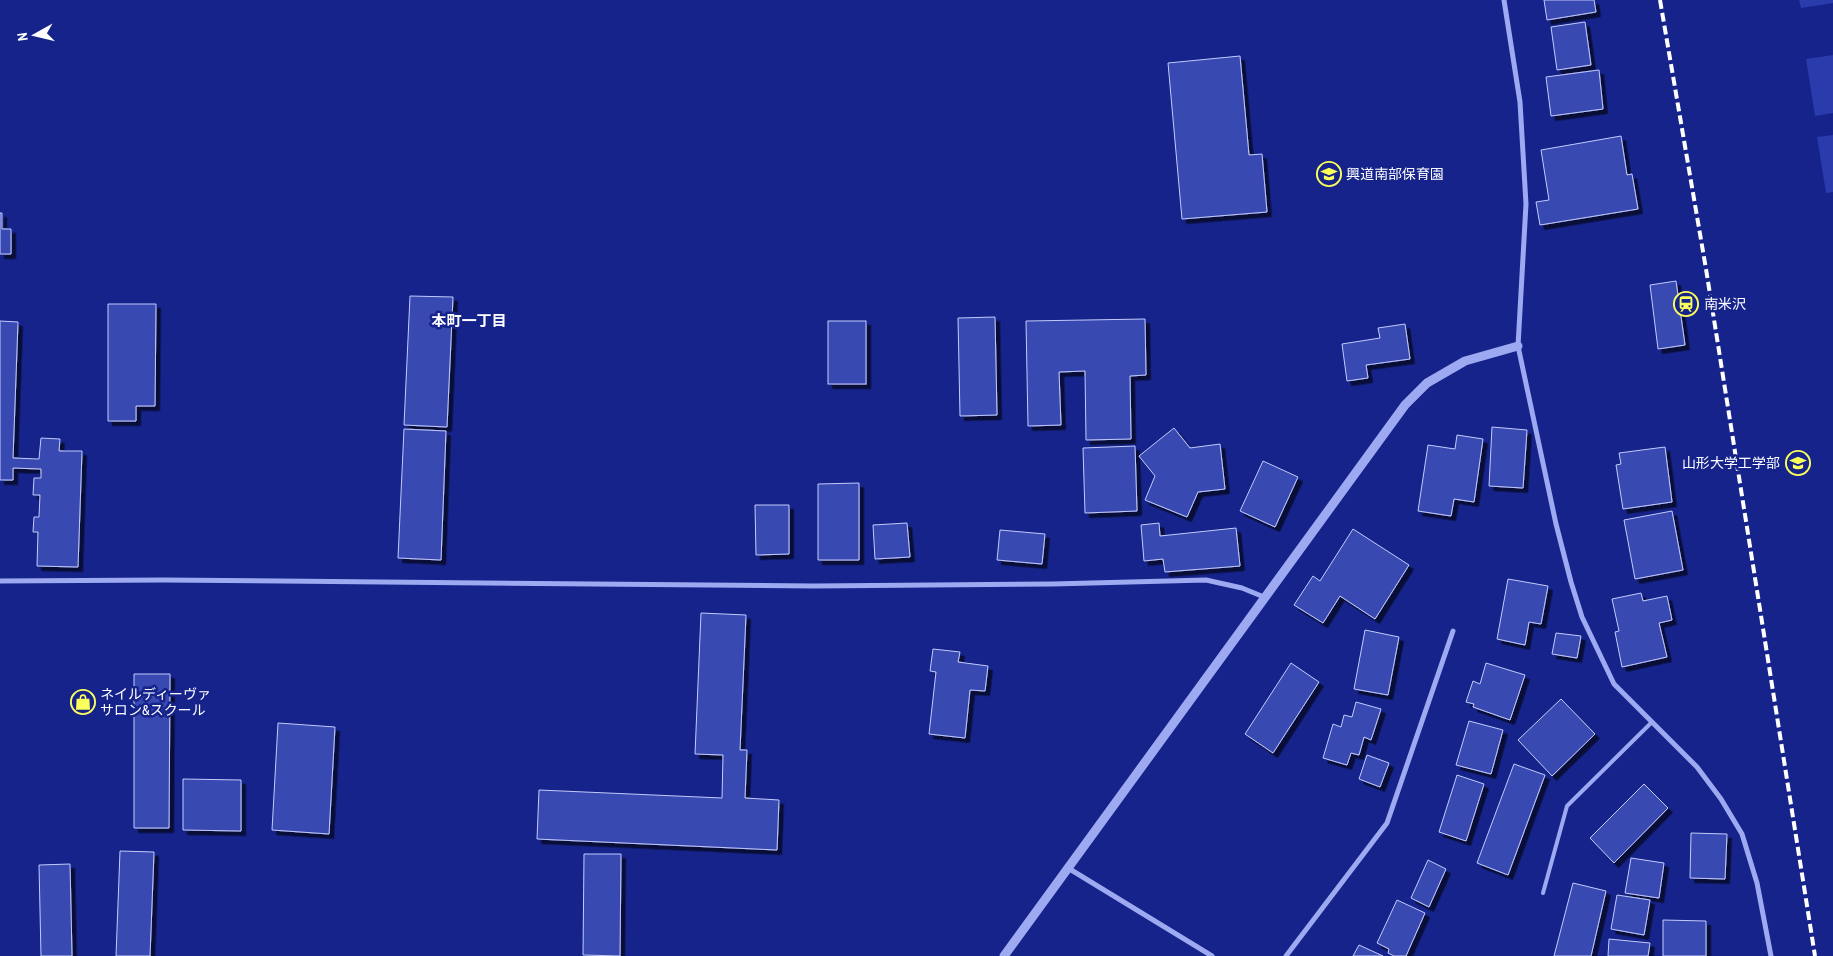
<svg xmlns="http://www.w3.org/2000/svg" width="1833" height="956" font-family="'Archivo Narrow','Noto Sans JP',sans-serif">
  <defs>
    <filter id="shadow"><feDropShadow dx="4.5" dy="4.5" stdDeviation="0" flood-color="#0009"/></filter>
  </defs>
  <rect width="100%" height="100%" fill="#15238b"/>
  <!-- green -->
  <g fill="#2a3bac">
    <polygon points="1799,0 1833,0 1833,3 1801,8"/>
    <polygon points="1833,55 1833,113 1815,116 1806,59"/>
    <polygon points="1833,135 1833,192 1826,193 1817,137"/>
  </g>
  <!-- building -->
  <g fill="#3849b2" stroke="#c3cbfb" filter="url(#shadow)">
    <polygon points="1544,0 1594,0 1596,12 1547,20"/>
    <polygon points="1585,22 1591,65 1557,70 1551,27"/>
    <polygon points="1240,56 1249,155 1262,154 1267,212 1182,219 1168,63"/>
    <polygon points="1599,70 1603,109 1551,116 1546,77"/>
    <polygon points="1621,136 1627,175 1632,174 1638,209 1540,225 1536,202 1549,200 1541,150"/>
    <polygon points="0,213 2,213 2,229 11,229 11,254 0,254"/>
    <polygon points="1676,281 1685,345 1658,349 1650,285"/>
    <polygon points="410,296 453,297 447,427 404,425"/>
    <polygon points="108,304 156,304 155,406 136,406 136,421 108,421"/>
    <polygon points="995,317 997,415 960,416 958,318"/>
    <polygon points="1145,319 1146,375 1130,376 1131,439 1086,440 1085,371 1059,372 1061,425 1028,426 1026,321"/>
    <polygon points="0,321 18,322 13,458 39,459 41,438 60,439 59,451 82,451 78,567 37,566 38,532 33,532 34,517 39,517 40,495 33,495 34,478 41,478 41,469 13,468 13,480 0,480"/>
    <rect x="828" y="321" width="38" height="63"/>
    <polygon points="1405,324 1410,359 1366,365 1368,378 1347,381 1342,344 1380,338 1378,328"/>
    <polygon points="1492,427 1527,430 1523,488 1489,486"/>
    <polygon points="1174,428 1190,448 1220,444 1225,489 1198,492 1187,517 1145,500 1155,476 1139,456"/>
    <polygon points="404,429 446,431 441,560 398,558"/>
    <polygon points="1457,435 1483,439 1474,502 1454,499 1451,516 1418,511 1428,445 1455,449"/>
    <polygon points="1135,446 1137,511 1085,513 1083,448"/>
    <polygon points="1665,447 1672,502 1623,509 1616,465 1621,464 1619,453"/>
    <polygon points="1263,461 1298,477 1275,527 1240,511"/>
    <polygon points="859,483 859,560 818,560 818,484"/>
    <polygon points="755,505 789,505 789,554 756,555"/>
    <polygon points="1672,511 1683,570 1635,579 1624,520"/>
    <polygon points="907,523 910,557 875,559 873,525"/>
    <polygon points="1159,523 1160,536 1236,528 1240,566 1165,572 1163,559 1144,561 1141,525"/>
    <polygon points="1353,529 1409,565 1375,619 1340,596 1323,623 1294,605 1313,576 1320,581"/>
    <polygon points="1000,530 1045,534 1042,564 997,560"/>
    <polygon points="1508,579 1548,586 1541,624 1529,622 1525,645 1497,639"/>
    <polygon points="1641,593 1643,601 1667,596 1672,620 1659,623 1667,657 1622,667 1615,632 1619,631 1612,599"/>
    <polygon points="701,613 746,615 740,750 747,750 745,798 779,800 777,850 537,839 539,790 722,798 723,755 695,754"/>
    <polygon points="1365,630 1399,637 1388,695 1354,689"/>
    <polygon points="1556,633 1581,636 1577,658 1552,654"/>
    <polygon points="933,649 960,652 958,662 988,666 985,691 970,690 965,738 929,734 936,672 930,671"/>
    <polygon points="1291,663 1319,682 1273,753 1245,734"/>
    <polygon points="1486,663 1525,675 1510,720 1473,707 1474,704 1466,702 1473,681 1480,684"/>
    <polygon points="134,674 170,674 169,828 134,828"/>
    <polygon points="1561,699 1595,734 1552,776 1518,740"/>
    <polygon points="1356,702 1381,709 1371,740 1364,737 1359,755 1351,753 1347,765 1323,758 1333,724 1341,727 1344,715 1352,717"/>
    <polygon points="1469,721 1503,730 1491,774 1456,765"/>
    <polygon points="278,723 335,727 329,834 272,830"/>
    <polygon points="1367,755 1389,763 1380,787 1359,779"/>
    <polygon points="1514,764 1545,775 1508,875 1477,863"/>
    <polygon points="1457,775 1484,784 1466,841 1439,832"/>
    <polygon points="183,779 241,780 241,831 183,830"/>
    <polygon points="1644,784 1668,808 1614,863 1590,838"/>
    <polygon points="1691,833 1727,834 1725,879 1690,878"/>
    <polygon points="120,851 154,852 150,956 116,956"/>
    <polygon points="584,854 621,854 620,956 583,955"/>
    <polygon points="1631,858 1664,863 1659,898 1625,893"/>
    <polygon points="1428,860 1446,869 1429,907 1411,898"/>
    <polygon points="70,864 72,956 41,956 39,865"/>
    <polygon points="1573,883 1606,891 1591,956 1554,956"/>
    <polygon points="1617,895 1650,900 1644,935 1611,929"/>
    <polygon points="1397,900 1425,913 1406,956 1394,956 1388,953 1389,949 1377,943"/>
    <polygon points="1663,920 1706,921 1706,956 1663,956"/>
    <polygon points="1609,939 1650,943 1648,956 1608,956"/>
    <polygon points="1359,945 1383,956 1353,956"/>
  </g>
  <g fill="none" stroke-linecap="round" stroke-linejoin="round">
    <!-- service -->
    <polyline stroke="#9da9f0" stroke-width="4" points="1543,893 1567,806 1652,722"/>
    <!-- minor -->
    <g stroke="#9da9f0" stroke-width="5">
      <polyline points="1504,0 1520,102 1526,204 1518,346 1556,524 1571,582 1582,617 1614,684 1697,767 1721,799 1742,834 1757,883 1771,956"/>
      <polyline points="0,581 163,580 814,586 1053,584 1206,580 1242,588 1264,597"/>
      <polyline points="1068,868 1212,956"/>
      <polyline points="1286,956 1387,823 1453,631"/>
    </g>
    <!-- tertiary -->
    <polyline stroke="#9da9f0" stroke-width="9" points="1004,956 1405,405 1427,383 1465,361 1518,346"/>
    <!-- rail -->
    <polyline stroke="#fff" stroke-width="4" stroke-dasharray="9 4" stroke-linecap="butt" points="1660,0 1706,269 1815,956"/>
  </g>
  <!-- icons -->
  <defs>
    <symbol id="school-ring" viewBox="-11 -11 22 22"><circle r="9.5" fill="#15238b" stroke="#fbff5c" stroke-width="1.5"/><path d="M0-5L7-2L0 1L-7-2ZM-4 1L0 2.5L4 1V4Q0 6-4 4Z" fill="#fbff5c"/></symbol>
    <symbol id="station-ring" viewBox="-11 -11 22 22"><circle r="9.5" fill="#15238b" stroke="#fbff5c" stroke-width="1.5"/><path d="M-3-6H3Q5-6 5-4V2Q5 4 3 4L4.5 6H3L1.5 4h-3L-3 6H-4.5L-3 4Q-5 4-5 2V-4Q-5-6-3-6ZM-3.5-4v3h7v-3ZM-3.5 1v1.5H-2V1ZM2 1v1.5H3.5V1Z" fill="#fbff5c"/></symbol>
    <symbol id="university-ring" viewBox="-11 -11 22 22"><circle r="9.5" fill="#15238b" stroke="#fbff5c" stroke-width="1.5"/><path d="M0-5L7-2L0 1L-7-2ZM-4 1L0 2.5L4 1V4Q0 6-4 4Z" fill="#fbff5c"/></symbol>
    <symbol id="shop-ring" viewBox="-11 -11 22 22"><circle r="9.5" fill="#15238b" stroke="#fbff5c" stroke-width="1.5"/><path d="M-5-2.5h2.3a2.7 3.5 0 0 1 5.4 0H5L5.5 6h-11ZM-1.5-2.5h3a1.5 2.3 0 0 0-3 0Z" fill="#fbff5c"/></symbol>
  </defs>
  <g fill-rule="evenodd">
    <use href="#school-ring" x="1315" y="160" width="28" height="28"/>
    <use href="#station-ring" x="1672" y="290" width="28" height="28"/>
    <use href="#university-ring" x="1784" y="449" width="28" height="28"/>
    <use href="#shop-ring" x="69" y="688" width="28" height="28"/>
  </g>
  <g text-anchor="middle" dominant-baseline="central" stroke-width="5" stroke-linejoin="round" paint-order="stroke">
    <!-- poi labels -->
    <g font-size="14" fill="#fff" stroke="#15238b" text-anchor="start">
      <text x="1346" y="174">興道南部保育園</text>
      <text x="1704" y="304">南米沢</text>
      <text x="1780" y="463" text-anchor="end">山形大学工学部</text>
      <text x="100" y="694">ネイルディーヴァ<tspan x="100" dy="16">サロン&amp;スクール</tspan></text>
    </g>
    <!-- neighbourhood labels -->
    <g font-size="15" font-weight="bold" fill="#fff" stroke="#15238b">
      <text x="469" y="320">本町一丁目</text>
    </g>
  </g>
  <!-- north arrow -->
  <g transform="translate(35 35) rotate(262)" stroke="#15238b" stroke-width="4" paint-order="stroke">
  <path d="M0-4L9 19L0 12L-9 19Z" fill="#ffffff"/>
  <text y="-8" font-size="14" font-weight="bold" text-anchor="middle" fill="#ffffff">N</text>
  </g>
</svg>
